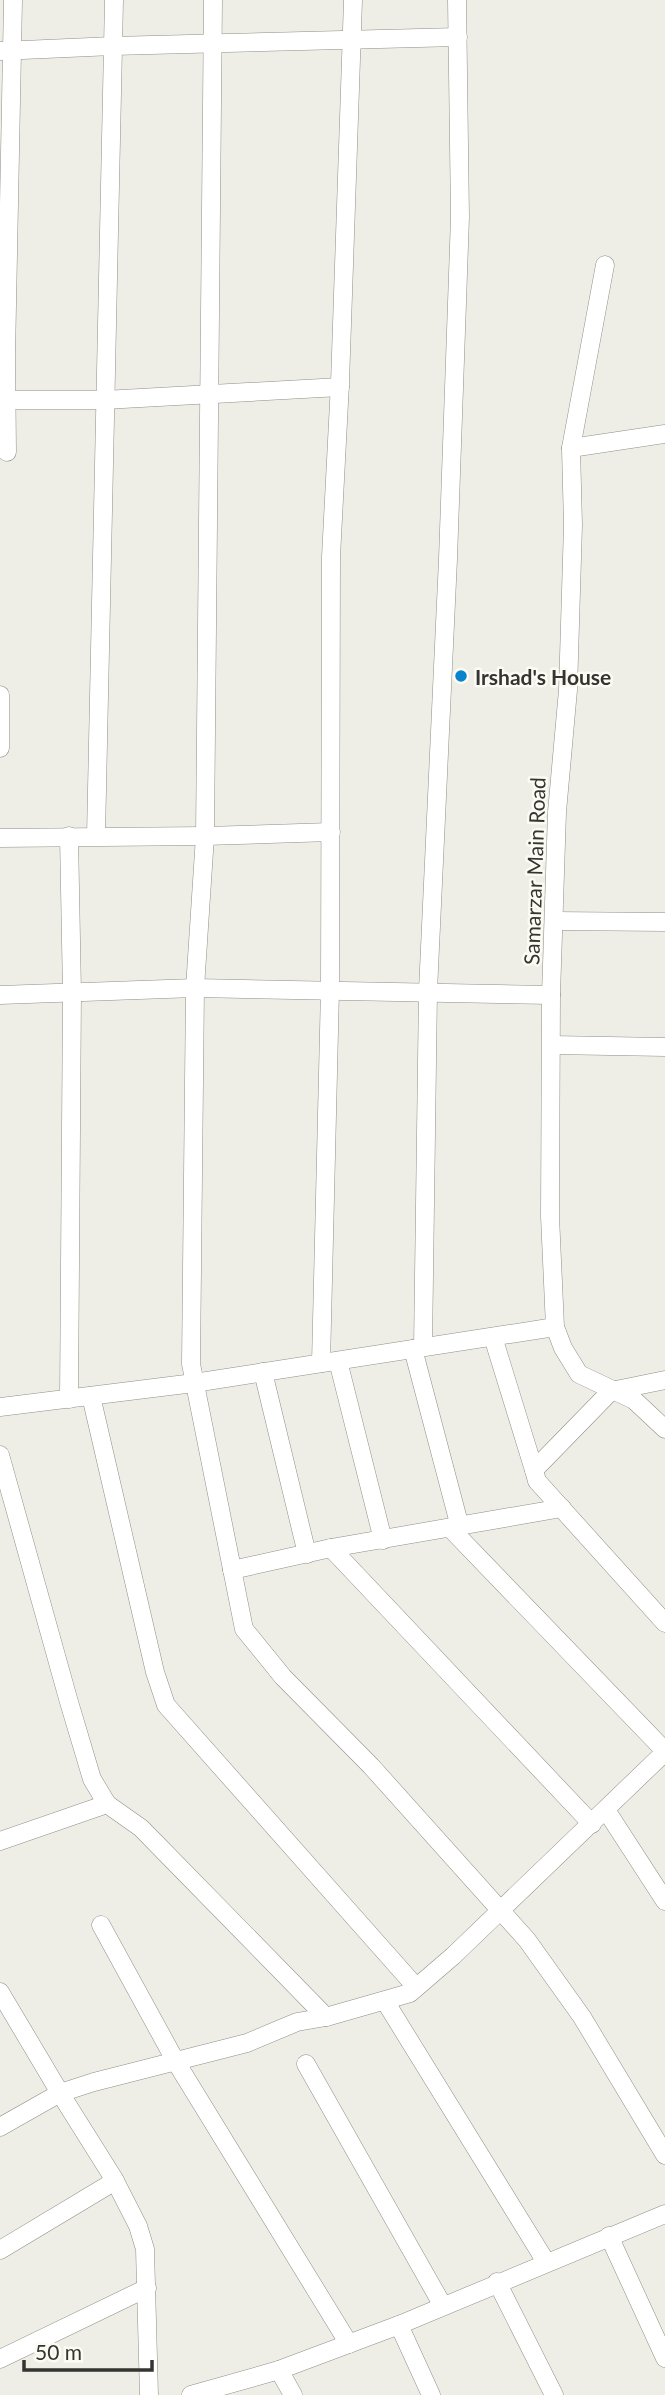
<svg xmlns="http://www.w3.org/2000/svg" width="665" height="2395" font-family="Lato,sans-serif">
  <rect width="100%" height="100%" fill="#eeeee6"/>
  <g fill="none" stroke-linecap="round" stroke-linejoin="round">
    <defs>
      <g id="minor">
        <polyline points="213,0 205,836 195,988 191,1364 244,1629 283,1677 371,1766 527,1940 582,2017 665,2155"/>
        <polyline points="0,51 113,46 458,37"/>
        <polyline points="605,265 571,448 573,525 568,690 557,812 551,995 550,1216 555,1327 563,1348 579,1374 634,1400 665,1429"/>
        <polyline points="7,400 104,400 340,387"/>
        <polyline points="571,448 665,434"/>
        <polyline points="7,452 6,356 13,0"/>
        <polyline points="0,695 0,748"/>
        <polyline points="69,836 72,993 69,1399"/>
        <polyline points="96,836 114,0"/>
        <polyline points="0,838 205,836 331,832"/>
        <polyline points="554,921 665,922"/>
        <polyline points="0,995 195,988 551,995"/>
        <polyline points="552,1045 665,1047"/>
        <polyline points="493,1337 534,1470"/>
        <polyline points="423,1347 428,991 448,559 460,217 457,0"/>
        <polyline points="413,1349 460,1527"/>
        <polyline points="338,1361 383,1540"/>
        <polyline points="321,1363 330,990 331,557 340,383 353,0"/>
        <polyline points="263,1372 307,1554"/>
        <polyline points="665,1380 611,1391 534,1470 537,1481 665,1623"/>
        <polyline points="91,1396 155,1672 166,1705 416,1987"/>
        <polyline points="0,1407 194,1383 555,1327"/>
        <polyline points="0,1455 69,1702 92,1779 107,1804 141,1828 326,2017"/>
        <polyline points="450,1528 665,1751"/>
        <polyline points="331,1548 592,1824"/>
        <polyline points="232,1570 331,1548 562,1508"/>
        <polyline points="606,1810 665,1901"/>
        <polyline points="0,1841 107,1804"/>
        <polyline points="101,1925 176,2062 349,2344"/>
        <polyline points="0,1992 60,2093 114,2179 138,2226 145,2249 149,2395"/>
        <polyline points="385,2001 546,2262"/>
        <polyline points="306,2064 443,2306"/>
        <polyline points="0,2127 60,2093 94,2082 247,2043 297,2022 326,2017 410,1993 453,1956 665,1752"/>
        <polyline points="609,2236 665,2358"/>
        <polyline points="0,2250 115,2181"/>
        <polyline points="497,2282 554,2395"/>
        <polyline points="399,2325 431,2395"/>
        <polyline points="0,2359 147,2288"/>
        <polyline points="279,2370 293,2395"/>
        <polyline points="191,2395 279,2370 399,2325 665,2214"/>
      </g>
    </defs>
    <!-- minor casing -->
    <use href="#minor" stroke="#8f8f88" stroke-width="19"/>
    <!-- minor -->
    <use href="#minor" stroke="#fff" stroke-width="18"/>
  </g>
  <!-- markers -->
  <circle fill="#0883cc" stroke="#fbfbf3" stroke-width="2.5" cx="461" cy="676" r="7"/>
  <g text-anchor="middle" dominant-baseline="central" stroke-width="5" stroke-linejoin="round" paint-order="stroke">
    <!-- poi labels -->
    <g font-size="21" font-weight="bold" fill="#343431" stroke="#fbfbf3" text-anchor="start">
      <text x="475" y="676">Irshad's House</text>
    </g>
    <!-- street labels -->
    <g font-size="21" fill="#343431" stroke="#fbfbf3">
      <text transform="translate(534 871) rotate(-88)">Samarzar Main Road</text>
    </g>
  </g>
  <!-- scale -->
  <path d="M24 2360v10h128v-10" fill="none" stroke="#343431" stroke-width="3.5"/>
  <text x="35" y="2360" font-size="21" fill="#343431" stroke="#fbfbf3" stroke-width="5" paint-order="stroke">50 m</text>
</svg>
